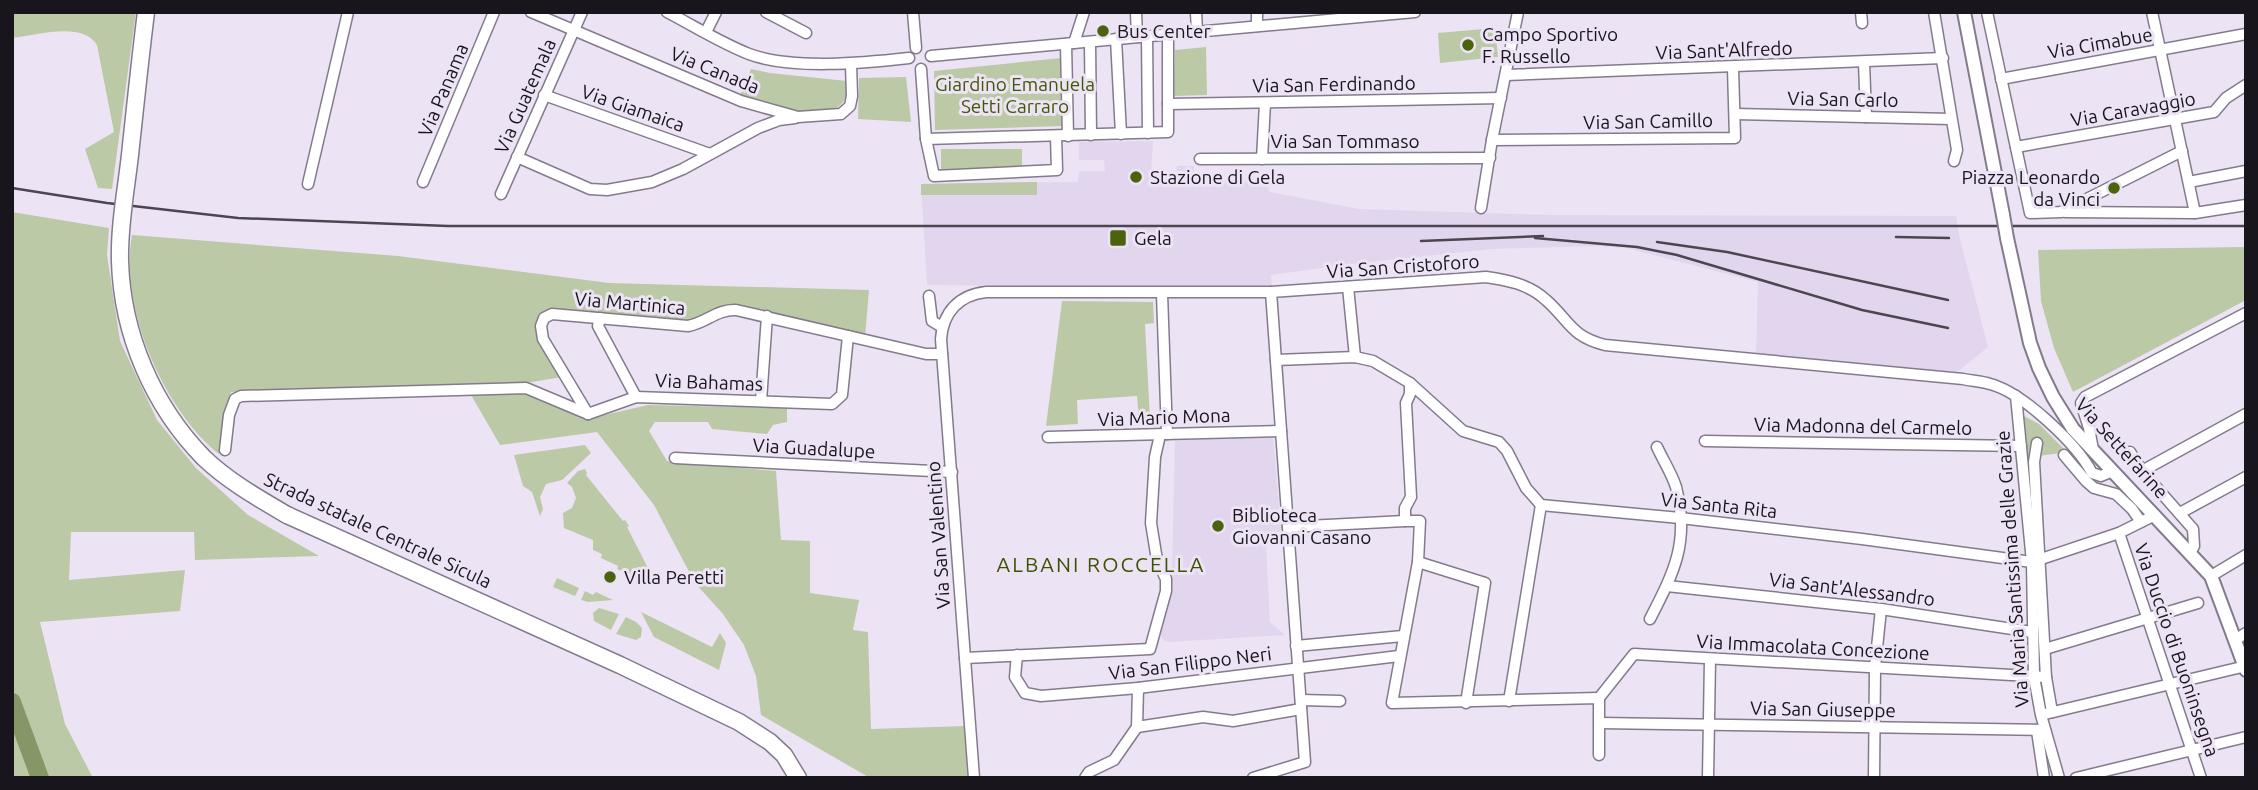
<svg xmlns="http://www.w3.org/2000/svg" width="2258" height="790" font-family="Ubuntu,sans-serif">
  <rect width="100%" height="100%" fill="#ece3f5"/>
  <!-- built -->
  <g fill="#e2d6ef">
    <polygon points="1153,141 1151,172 1176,172 1177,166 1194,166 1194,184 1265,181 1270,192 1359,209 1552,215 1956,216 1959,235 1988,347 1956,373 1756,353 1758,282 1627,248 1596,246 1492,249 1352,264 1271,275 1272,288 927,285 921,184 1078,182 1079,171 1105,171 1104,160 1079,160 1079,142"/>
    <polygon points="1273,437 1281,530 1266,545 1270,622 1285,635 1168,642 1163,640 1161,635 1170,596 1172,567 1175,440"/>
  </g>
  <!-- green -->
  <g fill="#bcc9a7">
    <path d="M12,12H136L112,189L98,188L85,149L114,132L97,45C83,21 37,35 12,38Z"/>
    <polygon points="1495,28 1498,57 1440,63 1438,33"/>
    <polygon points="1206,47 1207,95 1174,96 1175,50"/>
    <polygon points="1061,58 1063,126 935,130 934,71"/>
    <path d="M751,69L770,73L847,81C854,135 767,107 740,96Z"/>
    <polygon points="906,77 911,122 858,119 859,78"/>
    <rect x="941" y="149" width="81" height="21"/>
    <polygon points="1037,182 1037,195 921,195 921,184"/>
    <polygon points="12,212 109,228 107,255 120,341 157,420 196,468 248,515 319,556 195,560 194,532 71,532 69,580 185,570 180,611 40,622 65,724 93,778 12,778"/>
    <path d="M132,235L398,256L609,283L869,290L865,337L743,307L721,306L701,318L682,324L600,318L562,309L546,310C525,334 548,355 562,377L526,383L231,392L219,454C163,409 119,306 132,235Z"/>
    <polygon points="2246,247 2246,300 2073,392 2054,348 2041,301 2038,250"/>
    <polygon points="1062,301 1153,302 1154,323 1145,324 1150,419 1139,419 1137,396 1077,400 1078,424 1046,426"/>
    <polygon points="523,393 596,417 648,405 787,408 787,422 773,425 767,434 712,429 708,422 655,422 649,431 667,461 776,471 781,540 810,541 810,593 859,600 853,630 868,632 871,729 966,726 967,778 870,778 761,715 756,676 744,645 723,614 695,583 654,505 597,432 500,445 471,395"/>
    <polygon points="2022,415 2039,424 2067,452 2032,457 2034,556"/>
    <polygon points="585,445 591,453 562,480 546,484 540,497 543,509 540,516 532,492 523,486 514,455"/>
    <polygon points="585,469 587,473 586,475 623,521 625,520 629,526 627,527 654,580 655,586 617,569 618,566 601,558 602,554 593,550 593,540 564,528 563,513 572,508 576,498 572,487 567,483 578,471"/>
    <polygon points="557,578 579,588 575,596 553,587"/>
    <polygon points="585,591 593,595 596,592 613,600 588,602 581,600"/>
    <polygon points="599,608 619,614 611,630 594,621 593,613"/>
    <polygon points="641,612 712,647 720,633 726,643 719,670 654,637"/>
    <polygon points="626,617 636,622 642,628 641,637 636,640 616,634"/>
  </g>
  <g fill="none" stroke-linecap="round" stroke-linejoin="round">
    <!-- river -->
    <polyline stroke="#859766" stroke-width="18" points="12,702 40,778"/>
    <defs>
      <g id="minor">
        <polyline points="531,12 741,101 798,117 841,114 850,106 852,96 851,64"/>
        <path d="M667,12C694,26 721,43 749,54C791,70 864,63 909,58"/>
        <polyline points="766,12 806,33"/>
        <polyline points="913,12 916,48"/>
        <polyline points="1136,12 1137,37"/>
        <polyline points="1196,12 1197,32"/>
        <polyline points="1257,12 1257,26"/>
        <polyline points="1861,12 1862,23"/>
        <polyline points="1934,12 1957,150 1954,161"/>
        <polyline points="1987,12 2030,213 2061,212 2182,151"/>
        <polyline points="2152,12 2195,213"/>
        <polyline points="706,32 716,12"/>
        <polyline points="1147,36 1148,133"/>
        <polyline points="1116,39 1121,134"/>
        <polyline points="1090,42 1091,135"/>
        <polyline points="1074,43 1084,12"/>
        <polyline points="1066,44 1068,136"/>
        <polyline points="931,56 1415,12"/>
        <polyline points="1864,62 1866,117"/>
        <polyline points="921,69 926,139 934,176 1057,170 1056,136"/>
        <polyline points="1506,75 1943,58"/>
        <polyline points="2001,79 2246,34"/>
        <polyline points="544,95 710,154"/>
        <polyline points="1168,104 1501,98"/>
        <polyline points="1735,114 1951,119"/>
        <polyline points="926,139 1168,132 1168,34"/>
        <polyline points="1492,140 1735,138 1733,68"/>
        <polyline points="2016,147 2214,112 2226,98 2246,85"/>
        <polyline points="517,157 590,189 607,190 652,182 683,169 758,128 779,120 795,118"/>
        <polyline points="1200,159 1490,158"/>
        <polyline points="1262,159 1265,103"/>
        <polyline points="423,182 494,12"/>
        <polyline points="2189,182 2246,171"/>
        <polyline points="308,184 348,12"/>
        <polyline points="501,194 582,12"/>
        <polyline points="1481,208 1492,140 1518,12"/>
        <polyline points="2065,212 2195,213 2246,205"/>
        <polyline points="1348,287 1355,357"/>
        <polyline points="1162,294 1167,434"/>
        <polyline points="929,296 932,321 942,327"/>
        <polyline points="600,318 598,326 636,397"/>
        <polyline points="1276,360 1355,357 1373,361 1410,383 1463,431 1499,442 1507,451 1526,488 1541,505 1680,518 1862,539 2032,562 2119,533 2155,515"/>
        <polyline points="1410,383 1410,394 1406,403 1411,497 1405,508 1405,521 1420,521 1418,562 1392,703 1599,698 1599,755"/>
        <polyline points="2016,396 2032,562 2034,677 2041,715 2059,778"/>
        <polyline points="761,401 767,316"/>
        <path d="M588,414L543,339L541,326L544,318L552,314L688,326C706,323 717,309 736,310L926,354H942"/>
        <polyline points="588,414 636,397 832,404 842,395 848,336"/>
        <polyline points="1048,437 1281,431"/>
        <polyline points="1705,441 2021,446"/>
        <polyline points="2037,443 2034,462 2046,677 2052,712"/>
        <polyline points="225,450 229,415 235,399 241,396 526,388 588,414"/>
        <polyline points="2093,450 2089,428 2081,403 2085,397 2246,313"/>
        <polyline points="2130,452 2142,471 2193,529 2194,546 2190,553"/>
        <polyline points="2064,455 2086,481 2094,488 2116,494 2132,509 2141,522"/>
        <polyline points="675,458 952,472"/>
        <polyline points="2142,471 2246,414"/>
        <polyline points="2180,513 2246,477"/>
        <polyline points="1288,527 1405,521"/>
        <polyline points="2119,533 2201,778"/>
        <polyline points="1418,562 1485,583 1466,703"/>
        <polyline points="2211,576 2246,555"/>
        <polyline points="1667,586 1881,609 2032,632"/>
        <path d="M1650,619C1674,572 1690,542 1676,487C1672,474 1663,460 1657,447"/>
        <polyline points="2235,640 2246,633"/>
        <polyline points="1296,646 1403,636"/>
        <polyline points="2045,649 2198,603"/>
        <polyline points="1017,655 1015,677 1025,693 1041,696 1138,688 1399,656"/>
        <polyline points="965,658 1150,649 1166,591 1166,579 1157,560 1151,523 1155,457 1160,435"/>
        <polyline points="1599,698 1634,654 2046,677"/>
        <polyline points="1301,700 1340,701"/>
        <polyline points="1509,701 1541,505"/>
        <polyline points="2045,714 2246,666"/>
        <polyline points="1600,723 2045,730"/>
        <polyline points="1137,727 1203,717 1233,721 1301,709"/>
        <polyline points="2037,731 2044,778"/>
        <path d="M974,778L941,339C943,312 959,295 986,292H1271L1486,277C1507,280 1529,284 1546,300C1570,321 1570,336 1605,345L1963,379C1972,381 1981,381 1990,384C2022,392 2077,444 2092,473L2101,476L2113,471"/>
        <polyline points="1085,778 1089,772 1114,760 1137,727 1138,688"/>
        <polyline points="1253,778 1305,762 1271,292"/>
        <polyline points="1708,778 1710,659"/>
        <polyline points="1874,778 1875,667 1881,609"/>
        <polyline points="2076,778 2246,737"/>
      </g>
      <g id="tertiary">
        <polyline points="1964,12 2003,215"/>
        <polyline points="2007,238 2030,343 2039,368 2053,397 2073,429 2211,576 2246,670"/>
      </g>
      <polyline id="primary" points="287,515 620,665 739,722 770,742 784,755 798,778"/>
    </defs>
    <!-- minor casing -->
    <use href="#minor" stroke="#837b8c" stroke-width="13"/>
    <!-- tertiary casing -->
    <use href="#tertiary" stroke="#837b8c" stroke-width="16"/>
    <!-- primary casing -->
    <use href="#primary" stroke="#837b8c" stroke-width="19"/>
    <!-- minor -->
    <use href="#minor" stroke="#fff" stroke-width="10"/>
    <!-- tertiary -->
    <use href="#tertiary" stroke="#fff" stroke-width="12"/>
    <!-- primary -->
    <use href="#primary" stroke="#fff" stroke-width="16"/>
    <!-- rail -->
    <g stroke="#4b4650" stroke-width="2.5">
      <polyline points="12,188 107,203 238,218 448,226 2246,226"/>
      <polyline points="1896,237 1949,238"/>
      <polyline points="1535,238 1637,247 1677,255 1862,310 1948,328"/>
      <polyline points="1421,241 1543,236"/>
      <polyline points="1657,242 1727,252 1948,300"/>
    </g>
    <defs>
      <polyline id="tertiary-bridge" points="2003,215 2007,238"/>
      <path id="primary-bridge" d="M146,12C140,60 135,108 130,155C126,190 119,226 120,261C122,334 153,406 204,458C228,481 258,498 287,515"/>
    </defs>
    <!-- tertiary-bridge casing -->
    <use href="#tertiary-bridge" stroke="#837b8c" stroke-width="16" stroke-linecap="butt"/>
    <!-- primary-bridge casing -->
    <use href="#primary-bridge" stroke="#837b8c" stroke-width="19" stroke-linecap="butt"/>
    <!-- tertiary-bridge -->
    <use href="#tertiary-bridge" stroke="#fff" stroke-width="12"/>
    <!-- primary-bridge -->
    <use href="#primary-bridge" stroke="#fff" stroke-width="16"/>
  </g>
  <!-- markers -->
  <g fill="#4b620f" stroke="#ece3f5" stroke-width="2.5">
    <circle cx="1103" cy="31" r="7"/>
    <circle cx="1468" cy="45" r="7"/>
    <circle cx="1136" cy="177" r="7"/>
    <circle cx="2114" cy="188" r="7"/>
    <rect x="1109" y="229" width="18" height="18" rx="3.5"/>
    <circle cx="1218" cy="526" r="7"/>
    <circle cx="610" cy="577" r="7"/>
  </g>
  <g text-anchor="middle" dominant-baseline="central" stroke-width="6" stroke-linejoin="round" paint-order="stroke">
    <!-- poi labels -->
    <g font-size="19" fill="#19151c" stroke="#ece3f5" text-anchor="start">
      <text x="1117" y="31">Bus Center</text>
      <text x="1482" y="34">Campo Sportivo<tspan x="1482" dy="22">F. Russello</tspan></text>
      <text x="1150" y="177">Stazione di Gela</text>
      <text x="2100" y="177" text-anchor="end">Piazza Leonardo<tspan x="2100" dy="22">da Vinci</tspan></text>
      <text x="1134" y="238">Gela</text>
      <text x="1232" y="515">Biblioteca<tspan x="1232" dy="22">Giovanni Casano</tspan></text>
      <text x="624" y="577">Villa Peretti</text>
    </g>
    <!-- street labels -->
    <g font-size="19" fill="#19151c" stroke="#ece3f5">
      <text transform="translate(2100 43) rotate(-10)">Via Cimabue</text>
      <text transform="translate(1724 50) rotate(-2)">Via Sant'Alfredo</text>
      <text transform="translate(715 70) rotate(22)">Via Canada</text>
      <text transform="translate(1334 84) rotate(-1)">Via San Ferdinando</text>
      <text transform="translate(443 90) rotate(-67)">Via Panama</text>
      <text transform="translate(525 96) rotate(-66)">Via Guatemala</text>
      <text transform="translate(1843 99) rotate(1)">Via San Carlo</text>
      <text transform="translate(633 108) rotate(19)">Via Giamaica</text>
      <text transform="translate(2133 109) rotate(-10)">Via Caravaggio</text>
      <text transform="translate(1648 121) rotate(-1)">Via San Camillo</text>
      <text x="1345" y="141">Via San Tommaso</text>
      <text transform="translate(1403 266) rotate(-4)">Via San Cristoforo</text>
      <text transform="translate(630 303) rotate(5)">Via Martinica</text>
      <text transform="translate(709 382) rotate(2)">Via Bahamas</text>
      <text transform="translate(1164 417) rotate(-2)">Via Mario Mona</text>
      <text transform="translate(1863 426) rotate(1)">Via Madonna del Carmelo</text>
      <text transform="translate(814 448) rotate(3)">Via Guadalupe</text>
      <text transform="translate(2122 448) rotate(48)">Via Settefarine</text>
      <text transform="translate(1719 505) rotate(6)">Via Santa Rita</text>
      <text transform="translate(378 530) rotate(25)">Strada statale Centrale Sicula</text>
      <text transform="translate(938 535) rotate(-94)">Via San Valentino</text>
      <text transform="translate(2012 569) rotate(-94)">Via Maria Santissima delle Grazie</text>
      <text transform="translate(1852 589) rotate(7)">Via Sant'Alessandro</text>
      <text transform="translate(1813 647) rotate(3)">Via Immacolata Concezione</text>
      <text transform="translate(2177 650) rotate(71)">Via Duccio di Buoninsegna</text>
      <text transform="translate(1190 663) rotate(-7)">Via San Filippo Neri</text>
      <text transform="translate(1823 709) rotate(1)">Via San Giuseppe</text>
    </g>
    <!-- park labels -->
    <g font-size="19" fill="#425707" stroke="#ece3f5">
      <text x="1015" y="84">Giardino Emanuela<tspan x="1015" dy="22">Setti Carraro</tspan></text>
    </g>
    <!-- neighbourhood labels -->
    <g font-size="21" letter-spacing="2" fill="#3c5101" stroke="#ece3f5">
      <text x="1101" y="564">ALBANI ROCCELLA</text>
    </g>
  </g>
  <!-- border -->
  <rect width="2258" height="790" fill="none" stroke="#19151c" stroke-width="28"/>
</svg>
